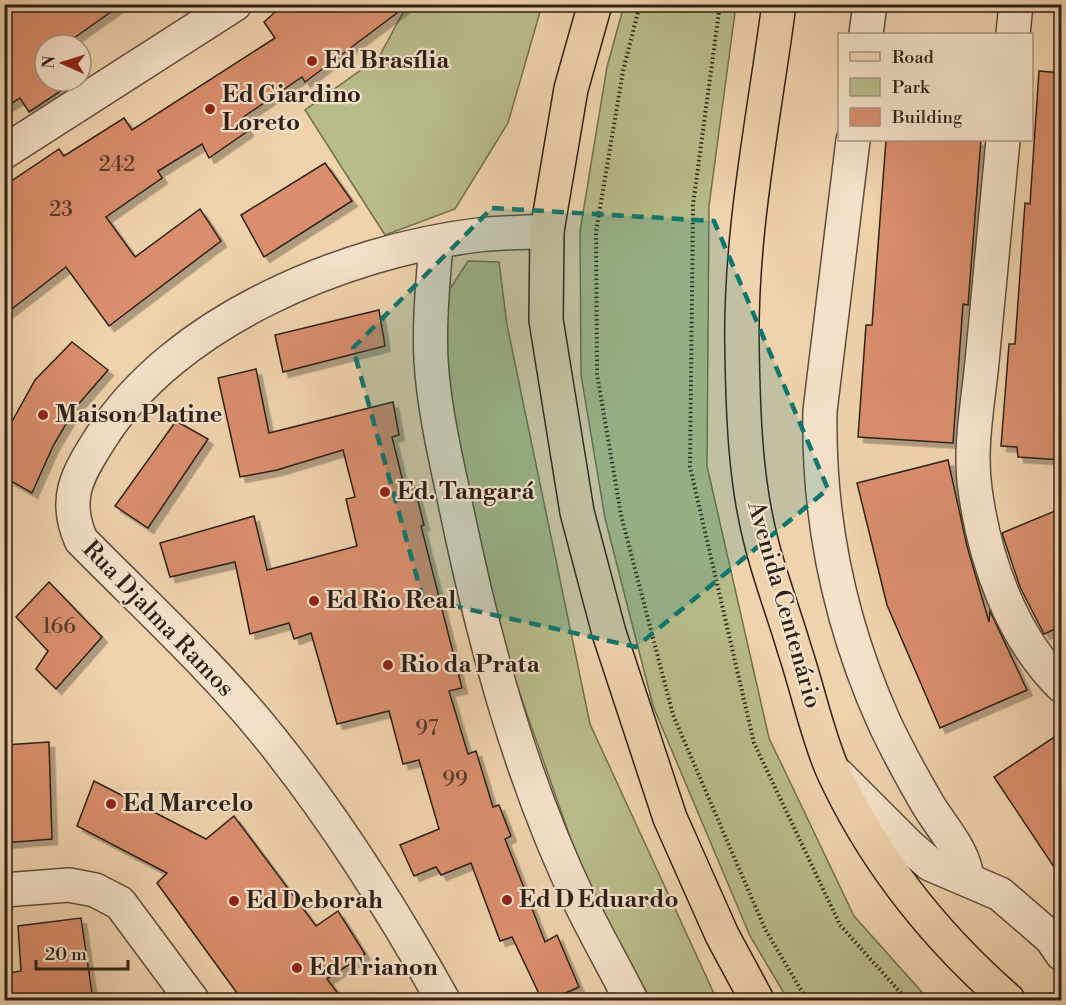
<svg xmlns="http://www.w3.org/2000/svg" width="1066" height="1005" font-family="'Libre Bodoni',serif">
  <defs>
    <filter id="shadow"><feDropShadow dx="5.5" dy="5.5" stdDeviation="0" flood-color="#0004"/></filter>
  </defs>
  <rect width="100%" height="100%" fill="#efd3ad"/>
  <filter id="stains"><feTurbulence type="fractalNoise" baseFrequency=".00333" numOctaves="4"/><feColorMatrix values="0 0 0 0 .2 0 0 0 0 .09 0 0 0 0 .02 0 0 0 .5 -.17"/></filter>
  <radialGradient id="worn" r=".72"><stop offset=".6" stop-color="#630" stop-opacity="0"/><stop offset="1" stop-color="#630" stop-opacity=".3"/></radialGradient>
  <!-- green -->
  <g fill="#b8bc8a" stroke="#726e52" stroke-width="1.5">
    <polygon points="407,5 542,5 508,123 455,209 385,235 305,110 379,57"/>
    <polygon points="624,5 736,5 709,206 707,466 769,738 854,916 929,1000 788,1000 750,936 653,706 605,518 581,375 580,231 607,67"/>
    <polygon points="468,261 499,262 507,325 590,724 717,1000 651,1000 590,894 506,654 458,440 441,342 446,295"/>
  </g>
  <!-- building -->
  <g fill="#da8e6d" stroke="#2c2119" stroke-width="1.5" filter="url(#shadow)">
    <polygon points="4,4 122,4 64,45 45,45 45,81 72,81 73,83 29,112 20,98 4,108"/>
    <polygon points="284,4 409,4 305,82 302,77 242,118 248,131 209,158 202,144 158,171 162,178 106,217 135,257 200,209 221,241 109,326 66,267 4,315 4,186 59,149 64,156 124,118 132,130 275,38 264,22"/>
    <polygon points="1039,71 1062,73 1059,245 1062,245 1062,460 1018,457 1017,447 1001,446 1009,344 1015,344 1025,203 1030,204"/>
    <polygon points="886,140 981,140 968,305 963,304 953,443 858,437 866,325 872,325"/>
    <polygon points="325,163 352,201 264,257 241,215"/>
    <polygon points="379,310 385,346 283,372 275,335"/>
    <polygon points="72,342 108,370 76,407 53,446 32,493 4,477 4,436 35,380"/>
    <polygon points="256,369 269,433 393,402 399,435 392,437 404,486 414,485 424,525 421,526 462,688 449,691 468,754 476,751 493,807 499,805 511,836 505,839 545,942 557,935 579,987 550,1000 542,1000 512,937 500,941 471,863 441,875 436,867 414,876 400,845 439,829 419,760 403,764 389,711 337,724 311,633 294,639 289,623 250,634 235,562 170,577 160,543 254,516 267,570 357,546 346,499 355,497 343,450 277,470 240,477 218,378"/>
    <polygon points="176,421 208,439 148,528 115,506"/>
    <polygon points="948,460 967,546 989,622 990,611 1027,690 940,728 887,605 857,483"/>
    <polygon points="1062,508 1062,626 1044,634 1020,587 1002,533"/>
    <polygon points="49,582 102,637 56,689 36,669 48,651 16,617"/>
    <polygon points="1062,732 1062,879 994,777"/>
    <polygon points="49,742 52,839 4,843 4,745"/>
    <polygon points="94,781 206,839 234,816 316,926 338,911 365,954 327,979 343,1000 242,1000 157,883 167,873 77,826"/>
    <polygon points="81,918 93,1000 4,1000 4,974 21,971 18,926"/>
  </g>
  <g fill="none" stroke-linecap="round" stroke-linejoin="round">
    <defs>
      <g id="street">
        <polyline points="866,34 870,4"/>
        <polyline points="1013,34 1016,4"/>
        <path d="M853,140L820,411C818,518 840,624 884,722C897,750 912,777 927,803C941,827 965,851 967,879"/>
        <path d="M1003,140C996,214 989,288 982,362C978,403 969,448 975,489C984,558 1011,636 1062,686"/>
        <polyline points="4,152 235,4"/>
        <path d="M436,243C433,282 429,321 431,360C434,410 446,459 456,507C484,642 521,780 581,904C597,937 615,968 631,1000"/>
        <polyline points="838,775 908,845 930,864 1000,894 1051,938 1062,954"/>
        <polyline points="4,890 69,885 95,890 120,903 192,1000"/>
        <path d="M443,1000C392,909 336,820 270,738C214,668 144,604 81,540C63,499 77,475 100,439C174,321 345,251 478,235C501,232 524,233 547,231"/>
      </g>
      <g id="primary">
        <polyline points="595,4 571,89 547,231 546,320 577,512 609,633 670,818 722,935 757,1000"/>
        <path d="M779,4C764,118 740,232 742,347C743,412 745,482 762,545C771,580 784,614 794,648C807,686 817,735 833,771C874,860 935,936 1008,1000"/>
      </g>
    </defs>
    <!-- street casing -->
    <use href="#street" stroke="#5d4e3e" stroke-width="36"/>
    <!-- primary casing -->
    <use href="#primary" stroke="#2c2119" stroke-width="36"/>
    <!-- path -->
    <g stroke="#2c2119" stroke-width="4" stroke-dasharray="1.5 3" stroke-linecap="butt">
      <polyline points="640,4 623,71 596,232 597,374 621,515 673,715 765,929 807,1000"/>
      <polyline points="720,4 693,205 690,467 754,743 840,925 907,1000"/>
    </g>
    <!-- street -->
    <use href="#street" stroke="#f5e2ca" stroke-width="33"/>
    <!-- primary -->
    <use href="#primary" stroke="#efd3ad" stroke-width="33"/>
  </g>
  <!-- marked area -->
  <path fill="#0f766e" fill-opacity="0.2" stroke="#0f766e" stroke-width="4.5" stroke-dasharray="12 8" stroke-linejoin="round" d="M492,208L714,221L828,489L636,647L423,599L353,348Z"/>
  <!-- markers -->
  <g fill="#8f2418" stroke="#f5e2ca" stroke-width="2">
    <circle cx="312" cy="61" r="6"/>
    <circle cx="210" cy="109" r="6"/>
    <circle cx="43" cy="415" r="6"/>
    <circle cx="385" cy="492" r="6"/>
    <circle cx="314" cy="601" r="6"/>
    <circle cx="388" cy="665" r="6"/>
    <circle cx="111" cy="804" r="6"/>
    <circle cx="507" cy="900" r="6"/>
    <circle cx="234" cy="901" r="6"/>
    <circle cx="297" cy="968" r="6"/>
  </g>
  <g text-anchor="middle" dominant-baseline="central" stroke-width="4.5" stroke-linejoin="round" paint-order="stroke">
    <!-- number labels -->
    <g font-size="21" fill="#583c2e">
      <text x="117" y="165">242</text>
      <text x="61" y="210">23</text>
      <text x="59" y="627">166</text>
      <text x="427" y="729">97</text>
      <text x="455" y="780">99</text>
    </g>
    <!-- poi labels -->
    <g font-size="24" font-weight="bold" fill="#2c2119" stroke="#f5e2ca" text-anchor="start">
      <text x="324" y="61">Ed Brasília</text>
      <text x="222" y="95">Ed Giardino<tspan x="222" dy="28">Loreto</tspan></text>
      <text x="55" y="415">Maison Platine</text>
      <text x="397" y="492">Ed. Tangará</text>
      <text x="326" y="601">Ed Rio Real</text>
      <text x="400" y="665">Rio da Prata</text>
      <text x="123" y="804">Ed Marcelo</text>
      <text x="519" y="900">Ed D Eduardo</text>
      <text x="246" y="901">Ed Deborah</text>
      <text x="309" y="968">Ed Trianon</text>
    </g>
    <!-- street labels -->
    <g font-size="24" fill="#2c2119" stroke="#f5e2ca">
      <text transform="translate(784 605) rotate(74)">Avenida Centenário</text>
      <text transform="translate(158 619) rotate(46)">Rua Djalma Ramos</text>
    </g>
  </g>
  <!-- margin -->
  <rect width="1066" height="1005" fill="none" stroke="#efd3ad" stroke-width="24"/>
  <rect x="6" y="6" width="1054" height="993" fill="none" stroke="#2c2119" stroke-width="3"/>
  <rect x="12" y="12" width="1042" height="981" fill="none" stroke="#2c2119" stroke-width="1.5"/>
  <!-- legend -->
  <rect x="838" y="33" width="195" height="108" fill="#f5e2ca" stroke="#a59583" stroke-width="1.5"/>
  <rect x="850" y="52" width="30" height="9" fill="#efd3ad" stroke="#a59583" stroke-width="1.5"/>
  <text x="892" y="63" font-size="18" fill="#2c2119">Road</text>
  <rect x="850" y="78" width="30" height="18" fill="#b8bc8a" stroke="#a59583" stroke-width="1.5"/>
  <text x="892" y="93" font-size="18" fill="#2c2119">Park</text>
  <rect x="850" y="108" width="30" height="18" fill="#da8e6d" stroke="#a59583" stroke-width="1.5"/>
  <text x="892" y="123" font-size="18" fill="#2c2119">Building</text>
  <!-- north arrow -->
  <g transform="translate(63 63) rotate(273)"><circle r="28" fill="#f5e2ca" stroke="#a59583" stroke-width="1.5"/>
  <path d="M0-4.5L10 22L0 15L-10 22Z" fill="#8f2418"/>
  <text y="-9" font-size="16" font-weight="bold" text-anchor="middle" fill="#2c2119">N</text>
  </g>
  <!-- scale -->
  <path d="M36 960v9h92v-9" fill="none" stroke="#2c2119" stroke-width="3"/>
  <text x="45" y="960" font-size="18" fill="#2c2119" stroke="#f5e2ca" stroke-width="4.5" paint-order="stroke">20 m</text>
  <rect width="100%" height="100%" filter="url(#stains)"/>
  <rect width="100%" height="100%" fill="url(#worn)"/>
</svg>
